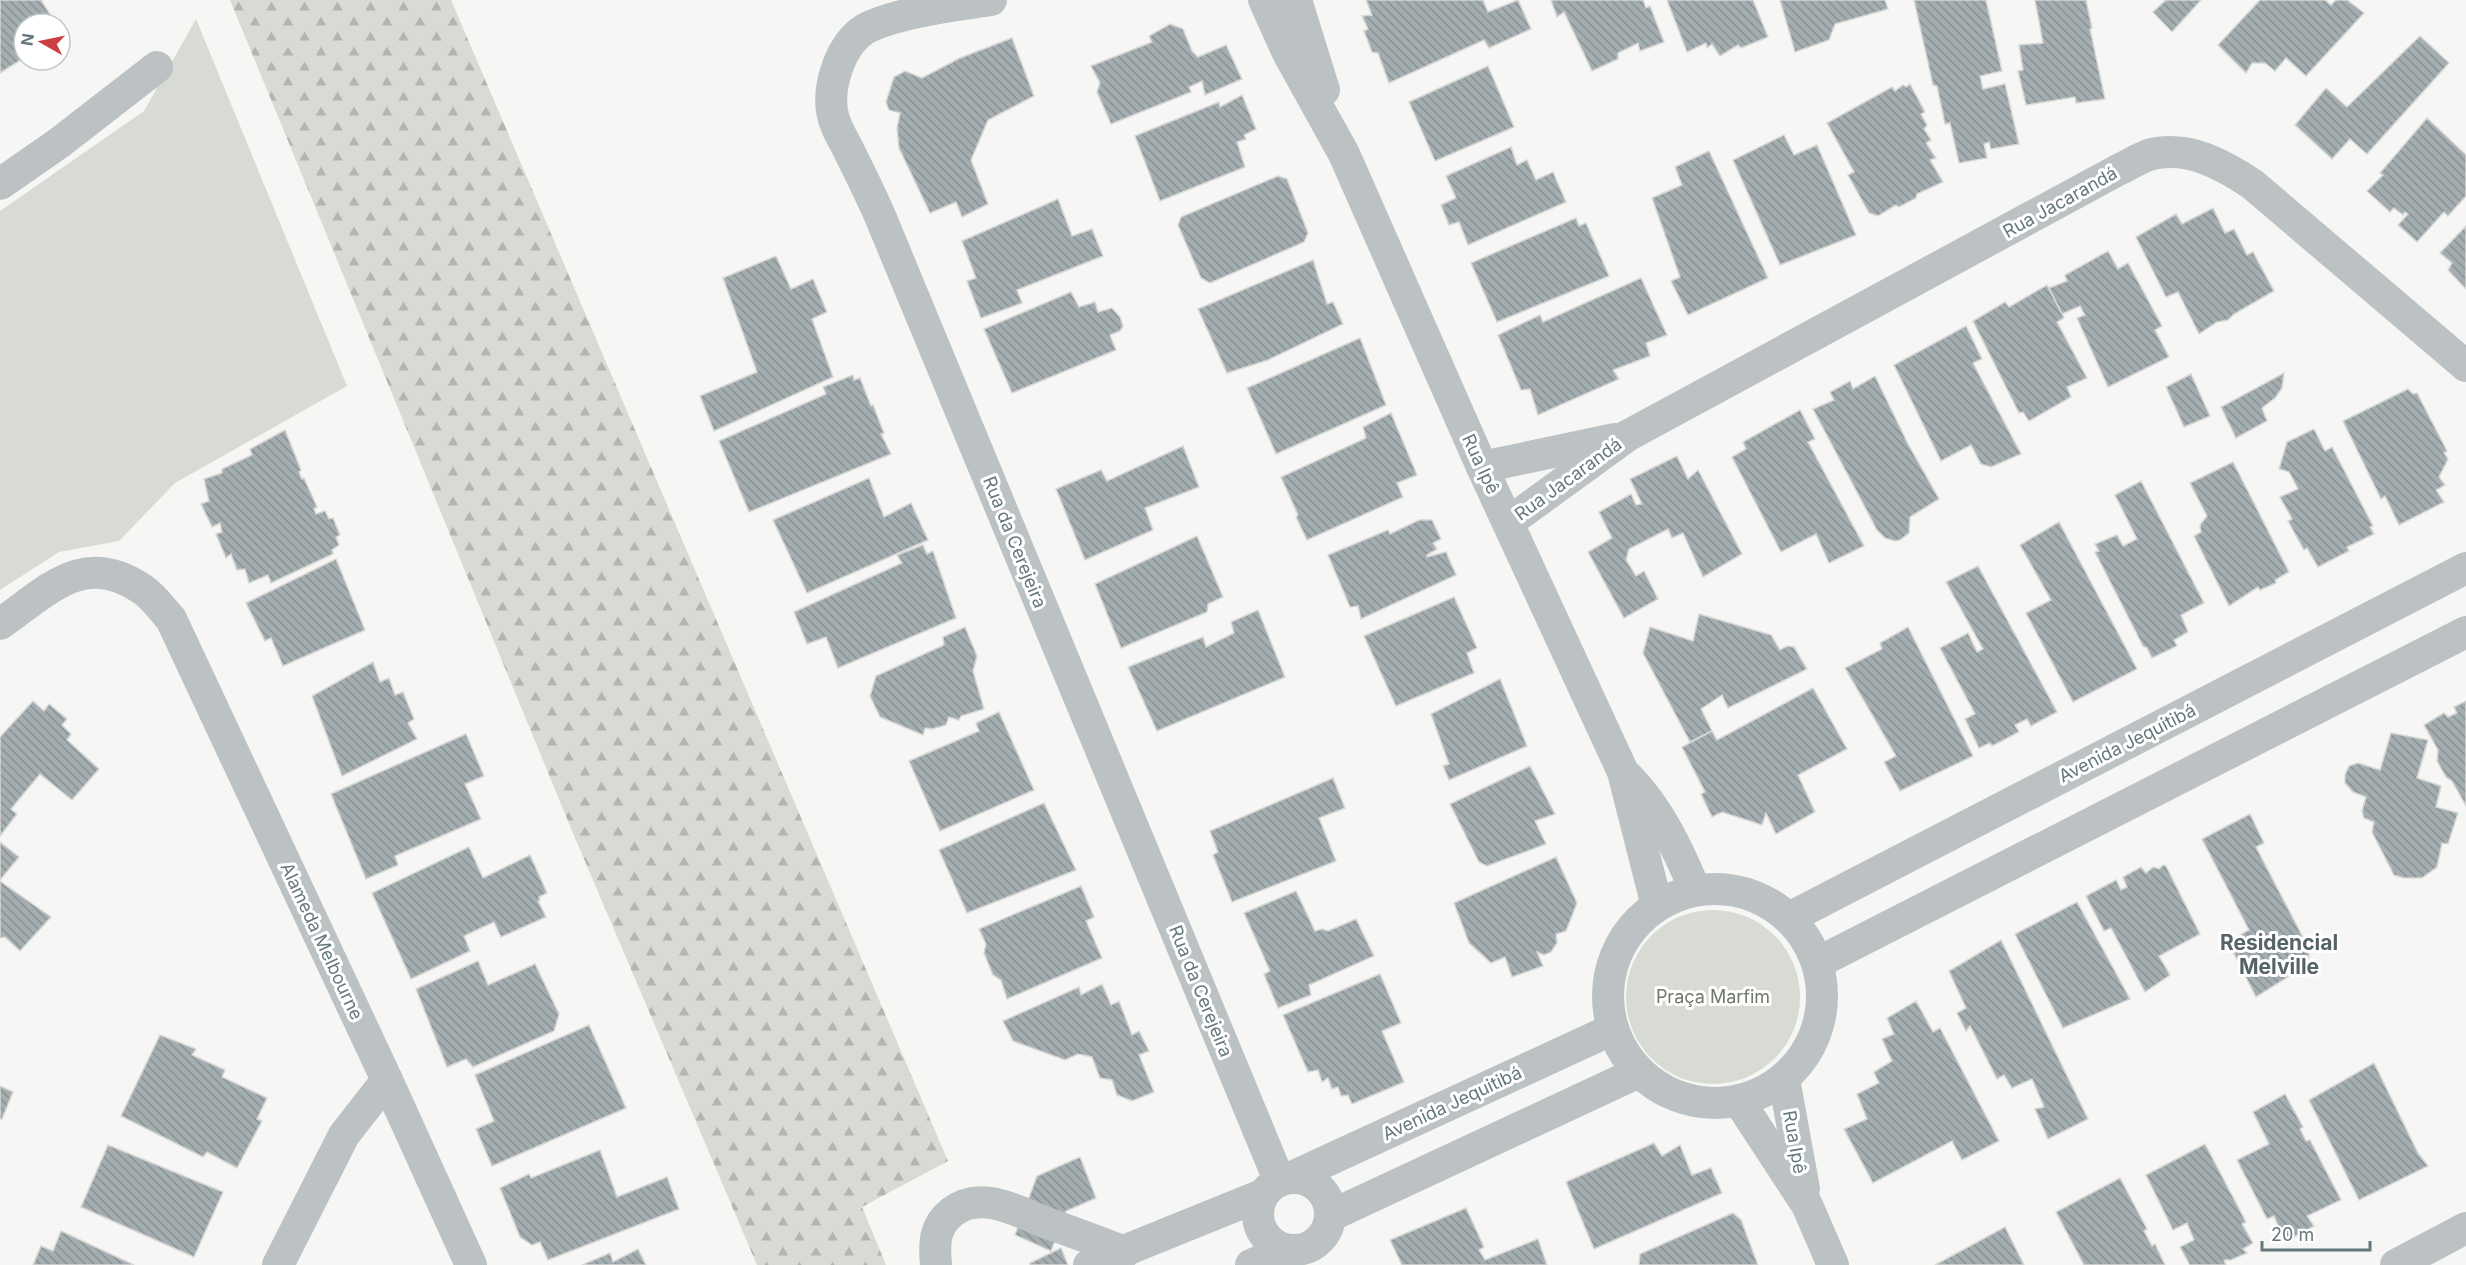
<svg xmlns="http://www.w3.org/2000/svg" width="2466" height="1265" font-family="Inter,sans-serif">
  <defs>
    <pattern id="forest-firs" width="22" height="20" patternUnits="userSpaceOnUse" patternTransform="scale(1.5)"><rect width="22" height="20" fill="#d8dbd3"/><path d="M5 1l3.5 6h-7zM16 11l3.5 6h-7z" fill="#b3b6b0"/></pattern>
    <pattern id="building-back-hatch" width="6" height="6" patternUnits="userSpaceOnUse" patternTransform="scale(1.5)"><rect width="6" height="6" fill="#a4aeb0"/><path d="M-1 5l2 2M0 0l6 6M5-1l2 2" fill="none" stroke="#899294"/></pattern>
  </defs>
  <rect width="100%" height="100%" fill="#f6f6f4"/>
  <!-- forest -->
  <polygon fill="url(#forest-firs)" points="230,0 451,0 948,1161 862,1207 886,1265 757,1265 570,826"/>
  <!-- park -->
  <g fill="#d8dbd3">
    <polygon points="196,19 347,386 175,483 119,541 59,552 0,590 0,211 144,111"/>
    <circle cx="1713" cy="997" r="87"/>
  </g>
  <!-- building -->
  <g fill="url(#building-back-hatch)" stroke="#d8d7d6" stroke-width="1.5">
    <polygon points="0,0 41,0 55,22 24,24 24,58 0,73"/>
    <polygon points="1366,0 1483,0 1488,12 1518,0 1531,29 1489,48 1484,40 1389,83 1378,53 1372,52 1364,31 1368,29 1362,16 1372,15"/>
    <polygon points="1551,0 1643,0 1646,8 1650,6 1664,42 1640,51 1638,43 1618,53 1618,59 1592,71 1564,12 1557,17"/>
    <polygon points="1667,0 1753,0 1768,37 1741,48 1738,45 1720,56 1712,44 1707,48 1706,43 1687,52"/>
    <polygon points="1780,0 1885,0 1888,9 1835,24 1829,40 1795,52"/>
    <polygon points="1914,0 1986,0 2002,71 1980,76 1983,89 2005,84 2019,144 1991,149 1989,142 1984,144 1987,158 1959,163 1950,123 1945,124 1937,86 1933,85"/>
    <polygon points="2035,0 2086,0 2092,28 2090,29 2105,99 2076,103 2075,97 2026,105 2018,71 2023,70 2019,45 2043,43"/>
    <polygon points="2166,0 2201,0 2172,32 2153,12"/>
    <polygon points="2260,0 2325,0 2331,5 2336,0 2347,0 2364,13 2306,76 2286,58 2275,71 2265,63 2252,63 2246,73 2218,45"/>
    <polygon points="1170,24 1183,29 1192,51 1198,57 1226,45 1242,79 1205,95 1202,81 1189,87 1191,92 1111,124 1097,92 1100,83 1091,66 1152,42 1149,36"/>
    <polygon points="2420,36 2449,63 2367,154 2350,139 2332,159 2295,125 2326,88 2347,107"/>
    <polygon points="1012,38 1034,96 988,120 971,160 988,204 962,217 956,202 930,213 899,148 897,128 900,113 889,110 886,102 894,77 905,71 922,78 960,58"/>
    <polygon points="1488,66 1514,127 1435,161 1409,102"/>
    <polygon points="1910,84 1925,112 1921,114 1927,125 1924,129 1931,140 1926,143 1936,158 1930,160 1943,182 1917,194 1916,198 1899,207 1896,205 1878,216 1869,213 1848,175 1854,172 1827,123 1892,87 1895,91 1903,85 1906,87"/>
    <polygon points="1242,95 1256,129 1244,135 1246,139 1237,142 1245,167 1160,201 1135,136 1219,102 1220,107"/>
    <polygon points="2427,118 2466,155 2466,196 2448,216 2444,212 2417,242 2398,225 2408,214 2405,212 2403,215 2394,208 2390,212 2367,191 2383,175 2380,173"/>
    <polygon points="1784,135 1794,155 1817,145 1856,235 1780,265 1733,160"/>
    <polygon points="1511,147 1517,165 1527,160 1536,180 1553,172 1566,202 1468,245 1459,222 1449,225 1441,205 1456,198 1446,176"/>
    <polygon points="1709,151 1768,278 1688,315 1671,281 1680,277 1652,198 1682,185 1675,167"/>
    <polygon points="1278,176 1287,179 1308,233 1304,242 1210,283 1201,278 1178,225 1181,217"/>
    <polygon points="1058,199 1072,236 1092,229 1103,256 1017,290 1022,303 981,318 967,281 976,278 962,241"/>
    <polygon points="2213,208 2225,233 2234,229 2247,255 2253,252 2274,291 2234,314 2228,320 2217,322 2199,334 2178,292 2166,297 2136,237 2176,214 2182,224"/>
    <polygon points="1576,218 1579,226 1586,223 1609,276 1497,322 1471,263"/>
    <polygon points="2466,226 2466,289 2448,270 2452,263 2440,253"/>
    <polygon points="2108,251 2118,269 2128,263 2162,326 2155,330 2169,357 2108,387 2077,318 2085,315 2080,306 2062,314 2049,288 2067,281 2065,275"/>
    <polygon points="776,256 791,289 813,279 827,312 812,319 833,377 714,431 700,396 757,372 723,278"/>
    <polygon points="1313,260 1327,304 1333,302 1343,324 1268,360 1227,373 1198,309"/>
    <polygon points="1641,278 1667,335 1646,343 1650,356 1613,370 1619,379 1538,415 1530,389 1521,390 1498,335 1540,315 1543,322"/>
    <polygon points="2047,285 2064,318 2057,322 2087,378 2067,387 2071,397 2029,421 2023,412 2019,413 1973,321 2005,302 2009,307"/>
    <polygon points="1071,292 1079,307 1095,302 1098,312 1112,308 1120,317 1123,326 1120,331 1110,335 1116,350 1012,393 984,329"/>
    <polygon points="1966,326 1982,359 1973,363 2021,454 1991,467 1981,464 1971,445 1941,461 1894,365"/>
    <polygon points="1360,338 1386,405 1276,454 1247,388"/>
    <polygon points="2284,373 2282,388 2275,398 2262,408 2267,421 2236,438 2221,407"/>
    <polygon points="2191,374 2210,416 2184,427 2166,387"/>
    <polygon points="853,375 854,380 860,378 871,406 873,405 884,433 881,434 891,454 749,512 719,441 826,394 823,387"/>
    <polygon points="1875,376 1908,444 1939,499 1910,517 1909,533 1900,540 1895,541 1885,538 1877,530 1813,409 1834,400 1830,392 1850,381 1853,389"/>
    <polygon points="2408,389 2413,394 2417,393 2447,451 2444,453 2448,459 2439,477 2445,485 2436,490 2444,502 2399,525 2385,496 2381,499 2343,421"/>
    <polygon points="1800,410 1815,439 1808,442 1864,546 1829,563 1816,534 1781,552 1732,457 1746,449 1743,442"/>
    <polygon points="1391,413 1417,475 1397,483 1403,497 1307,540 1296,517 1298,515 1281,477 1366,438 1363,427"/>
    <polygon points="2314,429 2325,451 2332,447 2373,526 2370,527 2374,534 2347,547 2349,551 2318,567 2307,548 2304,550 2288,521 2292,519 2280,497 2298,489 2289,472 2279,469 2287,442"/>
    <polygon points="285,430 301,470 299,472 302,479 304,478 317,507 314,509 316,514 325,511 329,519 333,518 340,535 336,537 339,545 332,550 333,554 271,583 268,575 249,583 245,569 237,570 231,554 226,558 216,534 222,532 220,523 212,527 201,504 209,501 204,479 222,473 222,469 252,455 250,449"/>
    <polygon points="1183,446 1199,487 1145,508 1153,530 1085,560 1056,489 1101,470 1107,481"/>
    <polygon points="1677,456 1688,479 1698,470 1742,554 1703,577 1683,533 1672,538 1668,529 1629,549 1626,560 1636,576 1644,571 1658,599 1624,618 1588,552 1612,538 1599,512 1631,494 1636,505 1642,504 1630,479"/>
    <polygon points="2233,462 2289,572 2275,580 2276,583 2260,590 2258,587 2229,606 2194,536 2201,532 2200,525 2207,516 2190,483"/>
    <polygon points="869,478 884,517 911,503 928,540 807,593 773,520"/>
    <polygon points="2141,481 2204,603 2181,615 2188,632 2174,640 2177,646 2152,658 2147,648 2143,646 2095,552 2099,551 2095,544 2117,535 2123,546 2137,539 2115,495"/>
    <polygon points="1419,520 1432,520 1441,539 1433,543 1437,549 1427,555 1427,557 1446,552 1456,575 1361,619 1358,606 1350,607 1328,555 1388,530 1390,534"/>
    <polygon points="2059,522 2137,669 2073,702 2026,613 2051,600 2020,545"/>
    <polygon points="1197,536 1223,597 1208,604 1207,612 1121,648 1095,584"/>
    <polygon points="923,545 927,554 933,551 956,618 838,668 826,637 807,644 794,612 902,563 897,555"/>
    <polygon points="336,559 365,630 283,666 271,638 265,641 246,603"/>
    <polygon points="1978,566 2057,712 2031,726 2027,719 2015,725 2019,732 1992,746 1990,743 1979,748 1965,719 1975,714 1940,648 1968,633 1977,652 1983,649 1946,582"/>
    <polygon points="1454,597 1477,648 1467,653 1474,673 1396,706 1364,636"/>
    <polygon points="1258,610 1285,677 1157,731 1128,667 1203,637 1206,647 1234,633 1231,622"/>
    <polygon points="1699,614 1771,635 1780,650 1787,646 1794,647 1807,669 1728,708 1722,695 1701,709 1712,731 1690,742 1643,653 1650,627 1693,641"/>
    <polygon points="965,627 977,656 973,671 984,709 961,716 959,720 949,717 946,725 932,729 925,728 923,735 880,717 870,696 876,676 944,645 943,637"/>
    <polygon points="1908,627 1973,756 1900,791 1884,762 1896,756 1845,668 1882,649 1880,643"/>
    <polygon points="373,662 380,682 389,678 395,695 403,692 414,719 408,723 417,739 342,776 312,696"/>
    <polygon points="1500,679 1527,746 1449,780 1443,766 1449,764 1431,714"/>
    <polygon points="1813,688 1847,749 1798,775 1815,812 1776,834 1766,813 1762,825 1722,812 1712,817 1701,794 1705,792 1682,747 1712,731 1717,740"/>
    <polygon points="33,701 44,711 49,704 67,719 62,725 71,734 67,740 99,769 72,800 40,774 11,809 17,814 0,836 0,737"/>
    <polygon points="2466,701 2466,806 2452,781 2446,777 2437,761 2438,750 2424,725 2444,713 2448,717 2457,713 2454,707"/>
    <polygon points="999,712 1034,790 940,831 909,761 979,731 976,723"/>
    <polygon points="2391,733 2428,740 2417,778 2441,786 2436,807 2458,813 2448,844 2442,843 2437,867 2422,878 2404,878 2394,875 2372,832 2374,822 2364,818 2362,811 2366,797 2353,792 2345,783 2345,775 2349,766 2358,763 2380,770"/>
    <polygon points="466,734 484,776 465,784 481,819 395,856 398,865 366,879 331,794"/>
    <polygon points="1530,766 1555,814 1535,821 1546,844 1487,866 1479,862 1450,804"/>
    <polygon points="1333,778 1345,808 1319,818 1336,861 1232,902 1213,855 1218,852 1210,831"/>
    <polygon points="1044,803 1076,870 967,913 939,850"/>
    <polygon points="2250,814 2264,843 2256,847 2309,949 2309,958 2303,971 2297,975 2294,973 2256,997 2228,942 2249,930 2202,839"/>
    <polygon points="0,842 19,857 0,880"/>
    <polygon points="469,847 483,878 530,855 547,893 539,897 540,900 538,901 546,917 501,937 494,922 464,936 470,951 411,979 372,893"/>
    <polygon points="1556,857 1577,903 1566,931 1556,934 1557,943 1551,952 1544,955 1537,952 1543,966 1512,977 1505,957 1491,963 1469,943 1454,903"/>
    <polygon points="2163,865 2166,866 2200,934 2159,956 2170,975 2145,992 2111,928 2104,931 2086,896 2116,880 2121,890 2127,887 2123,877 2141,867 2146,873 2153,867 2159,869"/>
    <polygon points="0,881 51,917 20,951 5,937 0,938"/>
    <polygon points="1081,886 1094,917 1086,921 1102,958 1007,999 1001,980 993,975 984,953 986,944 979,929"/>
    <polygon points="1296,891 1315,931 1322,929 1328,931 1356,919 1374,956 1309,985 1311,995 1278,1008 1264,974 1270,971 1244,913"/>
    <polygon points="2077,902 2130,999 2063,1028 2015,934"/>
    <polygon points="2001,940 2088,1119 2048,1139 2035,1109 2044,1107 2032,1079 2012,1088 2004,1075 1997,1079 1970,1026 1966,1031 1957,1013 1966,1008 1949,971"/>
    <polygon points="478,961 488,985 535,964 559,1014 554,1031 473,1067 466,1059 447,1067 416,989"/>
    <polygon points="1380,974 1401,1023 1382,1031 1404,1082 1352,1104 1348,1095 1341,1096 1338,1087 1332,1089 1328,1078 1322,1082 1318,1070 1308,1072 1283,1015"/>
    <polygon points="1102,984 1111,1005 1119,1001 1132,1035 1139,1031 1149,1051 1139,1055 1154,1092 1132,1101 1117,1095 1112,1080 1100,1078 1092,1057 1078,1054 1065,1060 1013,1041 1003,1021 1079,987 1081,995"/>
    <polygon points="1916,1001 1933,1032 1940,1028 1999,1141 1962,1160 1952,1141 1873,1183 1844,1129 1867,1119 1857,1094 1879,1083 1874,1072 1892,1061 1882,1039 1894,1034 1887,1018"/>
    <polygon points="589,1025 626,1108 492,1166 476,1129 494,1121 475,1075"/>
    <polygon points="160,1035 196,1049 192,1055 225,1070 222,1077 267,1098 257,1119 262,1121 237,1168 207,1152 203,1157 121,1116"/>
    <polygon points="2374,1063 2418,1153 2428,1166 2359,1200 2309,1100"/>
    <polygon points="0,1086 13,1092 2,1119 0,1119"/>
    <polygon points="2285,1094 2303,1127 2300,1129 2306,1141 2310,1140 2341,1200 2307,1216 2314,1226 2285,1242 2274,1216 2267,1219 2237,1160 2269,1144 2253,1112"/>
    <polygon points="1654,1143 1662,1156 1680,1145 1692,1175 1711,1168 1722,1193 1594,1249 1566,1182"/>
    <polygon points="2205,1144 2246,1222 2242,1224 2253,1243 2243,1249 2247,1253 2231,1260 2224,1260 2226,1265 2190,1265 2180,1247 2194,1240 2187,1223 2173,1230 2146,1175"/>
    <polygon points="108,1145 223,1192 194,1257 81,1207"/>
    <polygon points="600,1150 617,1197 667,1177 679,1209 548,1260 540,1242 532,1245 520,1237 500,1188 529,1174 531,1178"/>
    <polygon points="1080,1157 1096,1198 1066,1211 1051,1251 1015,1235 1037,1176"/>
    <polygon points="2120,1178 2147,1229 2144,1231 2152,1246 2155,1244 2165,1265 2084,1265 2056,1212"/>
    <polygon points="1466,1208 1484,1247 1479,1250 1485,1260 1538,1239 1547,1265 1402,1265 1390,1240"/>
    <polygon points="1733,1213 1741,1220 1758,1265 1639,1265 1640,1254"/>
    <polygon points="2005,1227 2024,1265 1935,1265"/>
    <polygon points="61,1231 134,1265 33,1265 41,1246 53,1251"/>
    <polygon points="1061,1248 1068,1265 1030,1265 1030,1263"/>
    <polygon points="638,1249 646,1265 582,1265 610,1253 613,1262"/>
  </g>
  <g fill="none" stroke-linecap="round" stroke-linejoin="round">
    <!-- minor -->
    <g stroke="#bcc2c3" stroke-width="32">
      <path d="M991,0C958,5 894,13 865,29C841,44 828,84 832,111C834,125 842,137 848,149C859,171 870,193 880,216L1279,1180"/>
      <polyline points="1264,0 1288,53 1344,154 1482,467 1623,772 1657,906"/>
      <polyline points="1296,0 1324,90"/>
      <polyline points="0,184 59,143 157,67"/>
      <polyline points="1482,467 1615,439"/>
      <path d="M1509,522L1627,436L2118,170C2129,165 2141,157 2152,154C2189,146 2222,164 2252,184L2466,366"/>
      <path d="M0,624C48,591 83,549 142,589C153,596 162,609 171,619L387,1080L471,1265"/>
      <path d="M1628,777C1659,809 1678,849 1695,890"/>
      <circle cx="1715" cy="996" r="107"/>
      <polyline points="1789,918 2466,568"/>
      <polyline points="1817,963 2466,632"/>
      <polyline points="1784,1079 1804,1189"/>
      <polyline points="1739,1101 1807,1205 1833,1265"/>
      <polyline points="1292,1177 1613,1029"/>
      <circle cx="1294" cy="1214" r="36"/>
      <polyline points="1330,1216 1639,1072"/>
      <polyline points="278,1265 344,1135 387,1080"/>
      <path d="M936,1265C934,1244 934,1226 952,1212C982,1189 1018,1212 1047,1223C1073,1232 1099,1242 1125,1252"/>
      <polyline points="1089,1265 1262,1195"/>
      <polyline points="1251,1265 1286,1250"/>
      <polyline points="2396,1265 2466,1228"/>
    </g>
  </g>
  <g text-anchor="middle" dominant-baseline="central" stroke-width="6" stroke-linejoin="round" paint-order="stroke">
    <!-- street labels -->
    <g font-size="18" fill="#65787b" stroke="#fff">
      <text transform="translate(2060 202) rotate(-29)">Rua Jacarandá</text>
      <text transform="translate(1481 464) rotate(65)">Rua Ipê</text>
      <text transform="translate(1568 479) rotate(-36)">Rua Jacarandá</text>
      <text transform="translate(1015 542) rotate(68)">Rua da Cerejeira</text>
      <text transform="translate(2127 743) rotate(-27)">Avenida Jequitibá</text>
      <text transform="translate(322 941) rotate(65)">Alameda Melbourne</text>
      <text transform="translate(1201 991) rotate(68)">Rua da Cerejeira</text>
      <text transform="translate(1452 1103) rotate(-25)">Avenida Jequitibá</text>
      <text transform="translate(1795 1142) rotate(80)">Rua Ipê</text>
    </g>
    <!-- park labels -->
    <g font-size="18" fill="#707967" stroke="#fff">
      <text x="1713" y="996">Praça Marfim</text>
    </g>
    <!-- quarter labels -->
    <g font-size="21" font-weight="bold" fill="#566467" stroke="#fff">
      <text x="2279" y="942">Residencial<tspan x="2279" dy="24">Melville</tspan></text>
    </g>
  </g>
  <!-- north arrow -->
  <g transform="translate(42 42) rotate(279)"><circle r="28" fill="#ffffff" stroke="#c1c9ca" stroke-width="1.5"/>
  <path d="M0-4.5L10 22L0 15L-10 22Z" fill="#cd3d44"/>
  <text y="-9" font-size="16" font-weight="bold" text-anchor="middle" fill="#65787b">N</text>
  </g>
  <!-- scale -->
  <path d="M2262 1241v9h108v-9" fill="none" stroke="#65787b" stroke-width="3"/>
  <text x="2271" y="1241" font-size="18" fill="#65787b" stroke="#ffffff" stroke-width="4.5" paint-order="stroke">20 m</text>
</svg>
